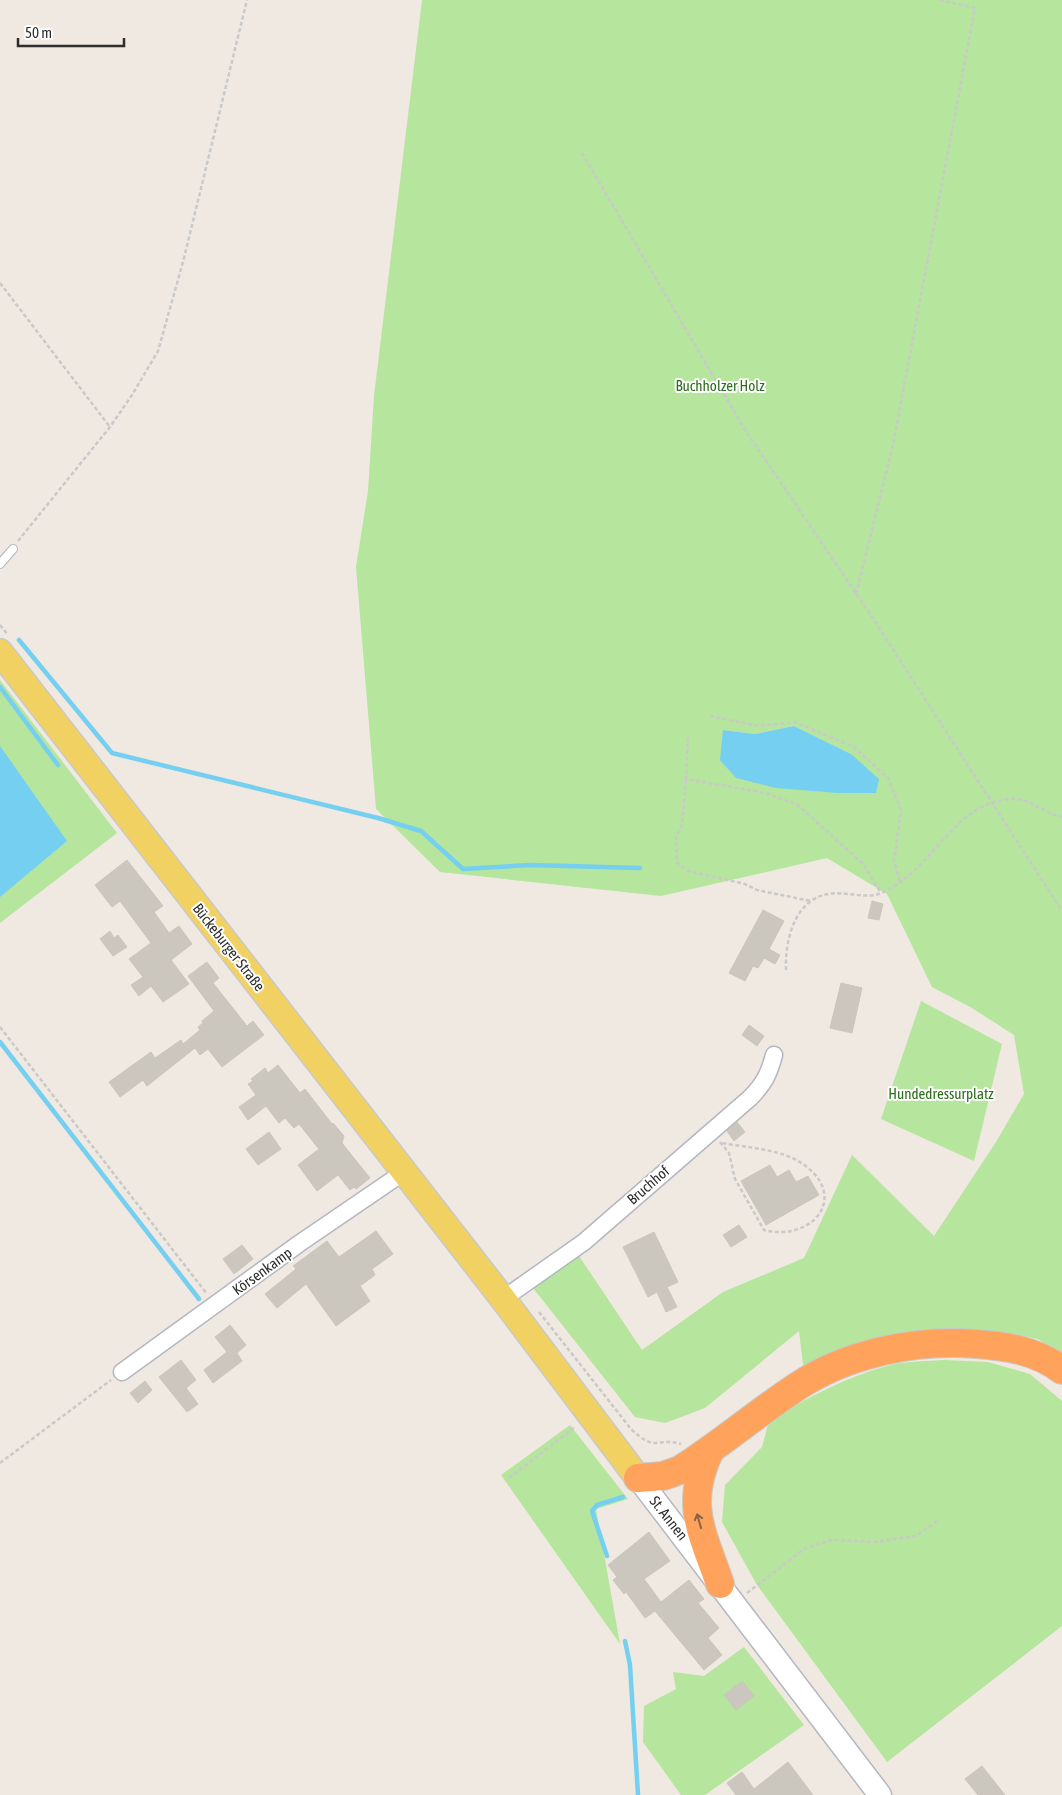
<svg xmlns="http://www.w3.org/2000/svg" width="1062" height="1795" font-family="'Asap Condensed',sans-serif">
  <rect width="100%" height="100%" fill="#efe9e1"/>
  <!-- green -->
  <g fill="#b6e59e" fill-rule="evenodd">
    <path d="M422,0H1062V1355L1038,1339L1001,1332L955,1329L904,1335L804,1373L799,1331L705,1408L665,1423L635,1417L533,1288L579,1256L642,1350L723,1292L804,1258L852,1155L934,1236L996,1142L1024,1094L1014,1035L972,1008L932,987L887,894L827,858L661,896L440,872L376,809L356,567L368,491L374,396ZM794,726L851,754L876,792C828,794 783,790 736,778L723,730L755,734Z"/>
    <polygon points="0,680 117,833 0,923"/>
    <polygon points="921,1001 1002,1044 974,1161 881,1119"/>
    <path d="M945,1360L988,1362L1030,1374L1062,1401V1626L887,1762L757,1585L722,1522L725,1485L762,1447L769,1421C809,1397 849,1375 895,1364C911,1361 929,1361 945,1360Z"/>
    <polygon points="570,1425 628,1499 596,1509 620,1644 501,1475"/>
    <polygon points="744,1647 804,1725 705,1795 681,1795 643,1742 644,1706 676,1689 673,1672 704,1676"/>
  </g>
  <!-- water -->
  <g fill="#75cff0">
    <polygon points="794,726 851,754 879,779 876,793 837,793 776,788 736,778 720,760 723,730 755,734"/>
    <polygon points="0,746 67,841 0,897"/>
  </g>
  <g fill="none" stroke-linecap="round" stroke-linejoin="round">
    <!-- stream -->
    <g stroke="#75cff0" stroke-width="4.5">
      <polyline points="19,640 112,753 378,818 421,831 463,869 530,865 640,868"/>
      <polyline points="0,687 58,765"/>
      <polyline points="0,1042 199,1299"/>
      <polyline points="607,1556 592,1511 597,1505 623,1497"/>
      <polyline points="625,1641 630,1665 638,1795"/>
    </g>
  </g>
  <!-- building -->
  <g fill="#cbc7bf" stroke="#cbc5ba">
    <polygon points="127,860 163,906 154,912 169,933 179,926 192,944 171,960 189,984 163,1002 151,986 139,996 131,985 143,977 129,959 151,943 120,901 112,907 95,885"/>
    <polygon points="872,901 883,904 879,920 868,918"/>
    <polygon points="763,910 784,921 769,949 780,955 775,964 764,958 758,968 753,966 745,981 729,973"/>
    <polygon points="110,931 114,938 118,935 127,947 113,956 100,939"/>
    <polygon points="207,962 219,978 213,983 247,1026 253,1021 264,1035 222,1067 208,1049 200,1055 195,1048 147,1086 143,1080 120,1097 109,1082 151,1052 155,1058 181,1040 183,1044 200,1030 198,1027 203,1023 202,1021 214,1011 188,976"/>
    <polygon points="841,983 862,988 852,1033 830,1028"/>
    <polygon points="749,1025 764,1036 757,1046 742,1035"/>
    <polygon points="278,1065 300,1093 305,1089 332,1124 333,1123 344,1136 342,1143 370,1178 356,1189 354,1187 350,1190 338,1175 317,1191 298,1165 319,1149 299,1124 294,1128 285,1118 279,1123 266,1106 248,1120 239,1107 256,1095 248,1084 253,1081 251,1079 265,1068 268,1073"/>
    <polygon points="737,1122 745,1132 734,1141 727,1131"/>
    <polygon points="269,1132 281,1149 258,1165 246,1149"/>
    <polygon points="770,1165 777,1177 789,1170 796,1182 808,1176 819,1195 766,1225 741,1181"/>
    <polygon points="739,1225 747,1237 731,1247 723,1235"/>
    <polygon points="376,1231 393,1254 372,1269 375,1275 360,1286 370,1301 336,1326 306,1284 277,1308 265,1294 296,1269 293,1266 327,1241 339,1257"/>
    <polygon points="654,1232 678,1282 667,1287 677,1307 666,1312 657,1292 648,1297 623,1247"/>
    <polygon points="242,1245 253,1259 234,1274 223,1259"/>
    <polygon points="230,1325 246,1345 237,1353 242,1361 213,1383 204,1370 227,1352 215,1337"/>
    <polygon points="181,1360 196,1380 186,1388 198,1404 187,1412 159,1377"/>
    <polygon points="145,1381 152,1390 138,1403 130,1393"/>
    <polygon points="649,1532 670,1561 644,1579 661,1602 689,1580 704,1599 698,1603 719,1628 708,1638 722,1655 704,1670 655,1611 645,1618 626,1592 624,1594 613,1580 617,1577 608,1565"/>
    <polygon points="742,1681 754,1696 736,1710 724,1695"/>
    <polygon points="788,1762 813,1795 736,1795 727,1783 742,1772 754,1789"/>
    <polygon points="982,1766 1005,1795 978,1795 965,1779"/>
  </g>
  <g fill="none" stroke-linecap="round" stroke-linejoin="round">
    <defs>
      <polyline id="lane" points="0,564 13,549"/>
      <g id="street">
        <path d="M503,1299L584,1242L750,1098C764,1084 769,1074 774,1055"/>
        <polyline points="122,1372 300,1243 404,1172"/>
      </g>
      <polyline id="secondary" points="638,1478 880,1795"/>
      <polyline id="primary" points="0,652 503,1299 638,1478"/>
      <g id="highway">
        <path d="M710,1450C684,1505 702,1531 720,1584"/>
        <path d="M638,1478L663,1476L680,1470C721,1444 757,1413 798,1386C848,1353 917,1339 976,1344C1007,1346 1037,1351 1062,1370"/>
      </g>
    </defs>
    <!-- lane casing -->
    <use href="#lane" stroke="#b4b7c1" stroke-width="10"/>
    <!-- street casing -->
    <use href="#street" stroke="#b4b7c1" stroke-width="19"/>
    <!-- secondary casing -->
    <use href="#secondary" stroke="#b4b7c1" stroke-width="25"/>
    <!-- primary casing -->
    <use href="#primary" stroke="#c9c9c9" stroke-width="28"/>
    <!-- highway casing -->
    <use href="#highway" stroke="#c9c9c9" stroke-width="30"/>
    <!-- path -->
    <g stroke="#c9c9c9" stroke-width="2.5" stroke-dasharray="4 2.5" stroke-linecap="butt">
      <polyline points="582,153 745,430 876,623 1062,911"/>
      <polyline points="0,283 110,427"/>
      <polyline points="18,541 110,427 132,395 158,351 183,262 247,0"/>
      <polyline points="856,594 893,445 975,8 939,0"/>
      <polyline points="0,625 8,635"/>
      <polyline points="710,716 759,726 795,722 854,747 888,778 901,810 894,861 900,882"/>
      <polyline points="688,737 686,779 766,793 798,805 863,864 881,893"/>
      <polyline points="686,779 682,825 676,837 677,863 688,871 745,884 757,890 811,901"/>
      <path d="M786,970C785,947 791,915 811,901C832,886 854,898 875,895C883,893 892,888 899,883C931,862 955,813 994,802C1031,792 1033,810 1062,817"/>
      <polyline points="0,1027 207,1294"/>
      <path d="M720,1142L729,1153L735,1179L764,1230C810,1242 848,1200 807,1167C785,1149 749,1148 722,1143"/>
      <path d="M539,1312L631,1429C656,1453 656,1437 681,1444"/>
      <polyline points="0,1463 111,1380"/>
      <polyline points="509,1478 575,1427"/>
      <polyline points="747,1593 804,1549 831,1540 874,1542 916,1536 940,1519"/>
    </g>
    <!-- lane -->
    <use href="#lane" stroke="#fff" stroke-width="8"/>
    <!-- street -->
    <use href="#street" stroke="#fff" stroke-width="16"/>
    <!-- secondary -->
    <use href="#secondary" stroke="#fff" stroke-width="22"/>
    <!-- primary -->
    <use href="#primary" stroke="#f2d163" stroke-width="25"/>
    <!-- highway -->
    <use href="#highway" stroke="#ffa35c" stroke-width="28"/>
  </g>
  <!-- one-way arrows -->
  <defs><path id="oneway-shaft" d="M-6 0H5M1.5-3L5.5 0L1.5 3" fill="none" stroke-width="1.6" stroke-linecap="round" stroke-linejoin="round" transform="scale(1.25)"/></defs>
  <use stroke="#8c6343" href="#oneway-shaft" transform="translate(699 1521) rotate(-106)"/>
  <g text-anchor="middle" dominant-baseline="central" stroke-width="4" stroke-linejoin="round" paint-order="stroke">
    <!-- park labels -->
    <g font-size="15" fill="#2c6e1b" stroke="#fff">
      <text x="720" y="385">Buchholzer Holz</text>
      <text x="941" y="1093">Hundedressurplatz</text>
    </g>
    <!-- street labels -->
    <g font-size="15" fill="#2e2e2e" stroke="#fff">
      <text transform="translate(229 947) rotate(52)">Bückeburger Straße</text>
      <text transform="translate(648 1185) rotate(-41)">Bruchhof</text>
      <text transform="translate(262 1271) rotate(-36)">Körsenkamp</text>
      <text transform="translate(669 1518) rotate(52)">St. Annen</text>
    </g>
  </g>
  <!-- scale -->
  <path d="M18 38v8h106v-8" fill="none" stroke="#2e2e2e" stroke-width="2.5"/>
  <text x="25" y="38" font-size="15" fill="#2e2e2e" stroke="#ffffff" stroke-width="4" paint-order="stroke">50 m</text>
</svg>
